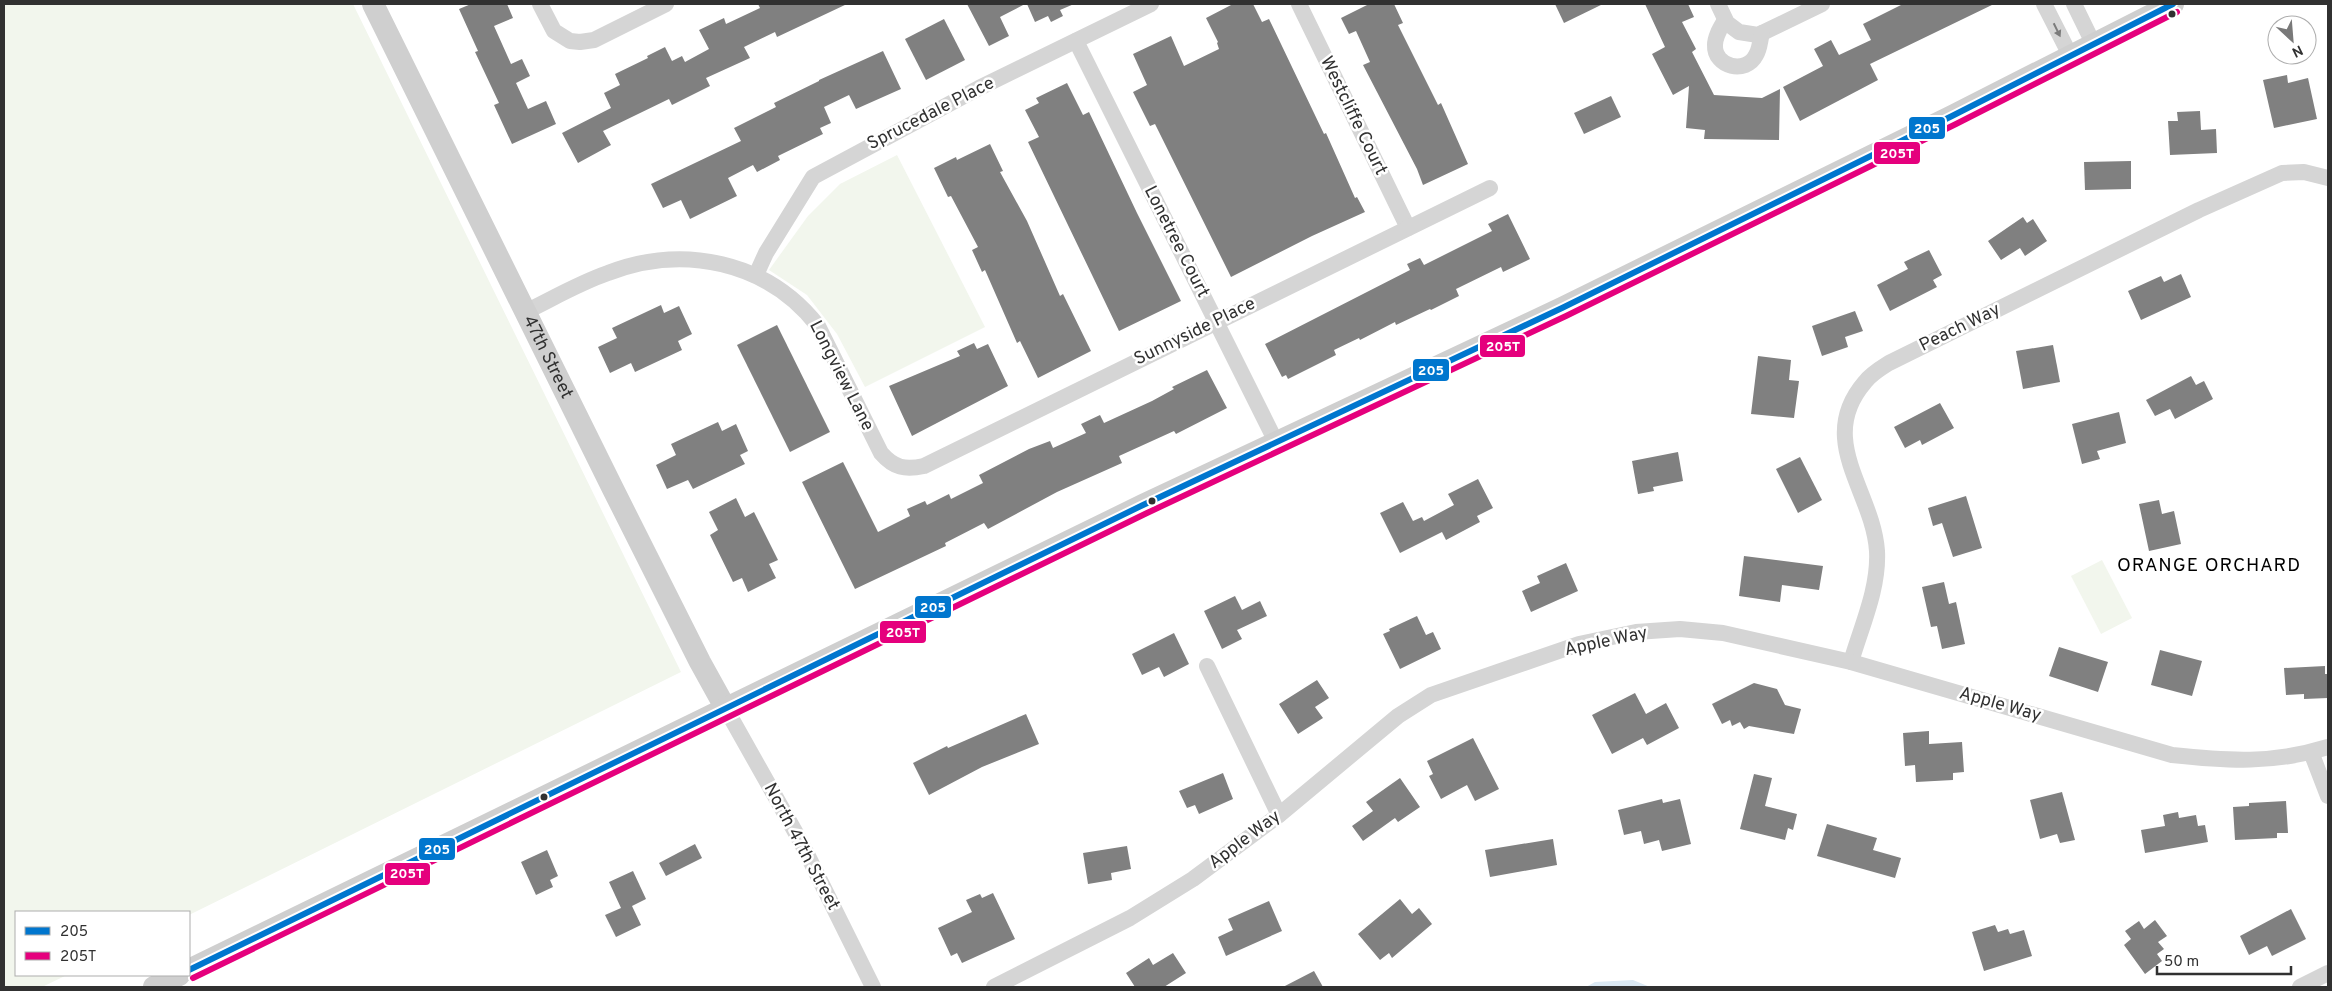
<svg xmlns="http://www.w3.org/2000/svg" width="2332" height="991" font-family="Overpass,sans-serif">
  <rect width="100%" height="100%" fill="#fff"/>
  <!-- green -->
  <g fill="#f2f6ed">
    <polygon points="4,4 353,4 681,672 189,915 189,912 16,912 16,975 67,975 42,987 4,987"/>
    <polygon points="897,155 985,327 865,387 837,334 807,295 769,270 808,216 840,184"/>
    <polygon points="2102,560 2132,618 2101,634 2071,576"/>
  </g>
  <!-- water -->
  <polygon fill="#dbe9f4" points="1633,980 1650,987 1586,987 1595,982"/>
  <!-- building -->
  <g fill="#808080">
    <polygon points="471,4 507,4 513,18 494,26 511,64 522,59 530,76 516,83 528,109 546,101 556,124 512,144 494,105 499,103 475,52 478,51 459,9"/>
    <polygon points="758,4 847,4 777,37 775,32 744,47 750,58 706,78 710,86 672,105 669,99 603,131 611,145 578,163 562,133 611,108 604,93 620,85 615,74 648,58 647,56 665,47 672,61 682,56 685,62 709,49 699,30 724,18 726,24 760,8"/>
    <polygon points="967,4 1025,4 1000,17 1009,36 989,46"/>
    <polygon points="1027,4 1074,4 1060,10 1063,16 1051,22 1048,16 1035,22"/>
    <polygon points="1233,4 1253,4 1262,22 1269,19 1324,134 1326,133 1355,198 1357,197 1365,212 1312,236 1231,277 1155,124 1150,126 1133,92 1147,85 1133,54 1171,36 1184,66 1219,49 1217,43 1218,42 1206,18"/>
    <polygon points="1369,4 1394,4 1403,23 1398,25 1438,105 1441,103 1468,164 1423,185 1417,169 1363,65 1370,62 1356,31 1349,34 1341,18"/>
    <polygon points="1555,4 1603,4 1564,23"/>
    <polygon points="1645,4 1688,4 1694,17 1682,22 1696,49 1692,52 1714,95 1762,98 1780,89 1779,140 1704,139 1705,130 1686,128 1689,86 1673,95 1652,54 1665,47"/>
    <polygon points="1903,4 1994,4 1870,64 1878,80 1800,121 1783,87 1823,66 1814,49 1831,40 1839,55 1871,40 1863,24"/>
    <polygon points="944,19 965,60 926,80 905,39"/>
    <polygon points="883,51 901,89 856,109 849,95 824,107 831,123 820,128 823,134 778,156 780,160 757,172 753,165 728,178 737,196 690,219 681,200 663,208 651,184 741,141 734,128 776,107 774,103 819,81 819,80"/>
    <polygon points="2287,75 2288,83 2308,78 2317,119 2274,128 2263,80"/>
    <polygon points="1067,83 1083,115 1089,112 1137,213 1181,301 1119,331 1028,142 1039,137 1025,110 1039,103 1036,98"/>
    <polygon points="1611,96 1621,117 1584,134 1574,113"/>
    <polygon points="2200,111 2201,130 2216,129 2217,153 2170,155 2168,121 2178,121 2177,112"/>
    <polygon points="990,144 1003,171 1000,172 1027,221 1060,296 1063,294 1091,351 1038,378 1020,341 1017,343 985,270 982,272 972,250 978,247 951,196 948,197 934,168 956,157 957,160"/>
    <polygon points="2131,161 2131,189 2085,190 2084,162"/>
    <polygon points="1508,214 1530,259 1503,272 1501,267 1456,289 1459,296 1431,310 1430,309 1396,325 1395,322 1360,340 1359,338 1334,350 1336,355 1288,379 1286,375 1282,377 1265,344 1410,270 1407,264 1420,258 1424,265 1492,231 1488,224"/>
    <polygon points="2023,217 2027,223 2033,219 2047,241 2025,256 2020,248 2001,260 1988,241"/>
    <polygon points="1929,250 1942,275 1933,280 1937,287 1890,311 1877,285 1908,269 1904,262"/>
    <polygon points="2181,274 2191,297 2141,320 2128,291 2161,276 2164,282"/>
    <polygon points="661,305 664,313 679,306 692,334 678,341 682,350 635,372 631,363 610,373 598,347 617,338 612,328"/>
    <polygon points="1855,311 1863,331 1845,337 1848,347 1822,356 1812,326"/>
    <polygon points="777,325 830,432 790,452 737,345"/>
    <polygon points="974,343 977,349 988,344 1008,386 912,436 889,386 960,356 957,351"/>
    <polygon points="2053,345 2060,382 2023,389 2016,351"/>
    <polygon points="1758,356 1791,360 1789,380 1799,381 1794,418 1751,414"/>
    <polygon points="1207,370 1227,408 1176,434 1174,431 1119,456 1122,463 1057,492 988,529 984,523 945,543 946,546 855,589 802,482 843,462 878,532 910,516 907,509 925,501 927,505 949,494 951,499 983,483 979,475 1029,449 1050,441 1053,448 1086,433 1081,424 1100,415 1104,423 1152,401 1174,389 1172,387"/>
    <polygon points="2191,376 2196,385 2204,381 2213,399 2175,419 2170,409 2155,416 2146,400"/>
    <polygon points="1940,403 1954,428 1922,445 1920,440 1905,448 1894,427"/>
    <polygon points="2119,412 2126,443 2097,451 2100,459 2082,464 2072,424"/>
    <polygon points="718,422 722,431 736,424 748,451 740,455 745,464 693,489 688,480 667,489 656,465 676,455 671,444"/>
    <polygon points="1678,452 1683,481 1653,487 1654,491 1638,494 1632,461"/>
    <polygon points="1800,457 1822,500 1798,513 1776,469"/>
    <polygon points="1478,479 1493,508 1477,516 1480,522 1446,540 1442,532 1400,553 1380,513 1403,502 1413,521 1422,517 1424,521 1454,505 1448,494"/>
    <polygon points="1966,496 1982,548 1953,557 1942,523 1933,526 1928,508"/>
    <polygon points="736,498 745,517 754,512 778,560 769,564 776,578 748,592 742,578 733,582 710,535 718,530 709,512"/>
    <polygon points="2159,500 2162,514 2174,511 2181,544 2149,551 2139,504"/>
    <polygon points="1744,556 1823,566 1819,590 1782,585 1780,602 1739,596"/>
    <polygon points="1566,563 1578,591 1531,612 1522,591 1540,583 1537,576"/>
    <polygon points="1944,582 1949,604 1956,602 1965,644 1942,649 1937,626 1931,627 1922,587"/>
    <polygon points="1235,596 1242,610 1260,601 1267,616 1237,630 1242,639 1222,649 1204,611"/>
    <polygon points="1417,616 1426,635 1433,632 1441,649 1400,669 1383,634 1390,631 1389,629"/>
    <polygon points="1174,633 1189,664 1164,677 1159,667 1142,675 1132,654"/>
    <polygon points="2059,647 2108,662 2098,692 2049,676"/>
    <polygon points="2160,650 2202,661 2192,696 2151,685"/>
    <polygon points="2325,666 2325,674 2328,674 2328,698 2304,699 2304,694 2286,695 2284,668"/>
    <polygon points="1317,680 1329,698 1315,707 1323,718 1298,734 1279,704"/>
    <polygon points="1754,683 1777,689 1785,705 1801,709 1794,734 1749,726 1744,729 1740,722 1732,726 1730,720 1722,724 1712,704"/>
    <polygon points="1635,693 1646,714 1666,703 1679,728 1647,745 1643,738 1612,754 1592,715"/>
    <polygon points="1026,714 1039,744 982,767 929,795 913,763 947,746 948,748"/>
    <polygon points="1929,731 1929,744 1962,742 1964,772 1953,773 1953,780 1916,782 1915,765 1905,766 1903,733"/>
    <polygon points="1473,738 1499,789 1475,801 1467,785 1441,799 1429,776 1433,774 1427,761"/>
    <polygon points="1223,773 1233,799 1199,814 1195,805 1187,808 1179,791"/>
    <polygon points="1754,774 1772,778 1765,806 1797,814 1793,830 1788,828 1785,840 1740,829"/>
    <polygon points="1400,778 1420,807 1398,822 1395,818 1363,841 1352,826 1373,811 1366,802"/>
    <polygon points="2062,792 2075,840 2060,843 2057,834 2040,839 2030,800"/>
    <polygon points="1662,799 1663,803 1680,799 1691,844 1662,851 1659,840 1644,844 1641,831 1624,835 1618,810"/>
    <polygon points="2286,801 2288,833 2277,833 2277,838 2235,840 2233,807 2249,806 2249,803"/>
    <polygon points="2178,812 2179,818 2196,815 2198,826 2205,825 2208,842 2145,853 2141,830 2165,826 2163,815"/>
    <polygon points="1827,824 1877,838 1873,850 1901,858 1895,878 1817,856"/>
    <polygon points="1553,839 1557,865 1490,877 1485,850"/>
    <polygon points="695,844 702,858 666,876 659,863"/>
    <polygon points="1127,846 1131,869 1111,873 1112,880 1088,884 1083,853"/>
    <polygon points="547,850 558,876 550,880 553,887 536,895 521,862"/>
    <polygon points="633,871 646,899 632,906 641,925 616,937 605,915 621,908 609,882"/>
    <polygon points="993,893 1015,939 962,963 957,953 951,956 938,928 972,912 966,900 980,894 982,898"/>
    <polygon points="1400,899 1412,914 1419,908 1432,924 1392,958 1389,953 1380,960 1358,934"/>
    <polygon points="1269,901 1282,931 1226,956 1218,937 1233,930 1228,919"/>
    <polygon points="2291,909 2306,939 2272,956 2267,946 2249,955 2240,936"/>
    <polygon points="2155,920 2167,936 2158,942 2164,949 2157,954 2162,961 2145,974 2124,945 2131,939 2125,931 2139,921 2144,929"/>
    <polygon points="1995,925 1998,932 2008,929 2010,934 2024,930 2032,956 1984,971 1972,932"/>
    <polygon points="1173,953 1186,973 1164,987 1135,987 1126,973 1149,958 1153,965"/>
    <polygon points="1314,971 1323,987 1283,987"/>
  </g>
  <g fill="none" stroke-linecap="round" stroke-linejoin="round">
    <!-- street -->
    <g stroke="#d5d5d5" stroke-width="16">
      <polyline points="540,4 554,31 570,41 580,42 594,40 666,4"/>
      <polyline points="1299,4 1408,228"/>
      <polyline points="1718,4 1727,23 1739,32 1758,35 1822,4"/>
      <polyline points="2044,4 2070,55"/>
      <polyline points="2074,4 2093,43"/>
      <path d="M1725,20C1721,27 1715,36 1715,45C1714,67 1746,75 1756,55C1760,49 1760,40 1762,33"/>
      <polyline points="1076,41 1276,442"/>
      <polyline points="756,275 766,253 813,177 979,88 1151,4"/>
      <path d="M525,312C552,299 579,283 608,273C683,244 767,261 818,326L881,453C894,468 905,470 924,466L1490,188"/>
      <path d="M1851,662C1861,627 1879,589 1877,551C1873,491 1815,440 1865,382C1871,374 1881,368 1889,363L2199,210L2282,173L2304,172L2328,178"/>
      <polyline points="1207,666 1279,815"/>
      <polyline points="726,709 802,844 873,987"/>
      <polyline points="2311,752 2328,796"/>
      <path d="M994,987L1130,918L1193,879L1279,815L1398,716L1431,695L1579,644L1636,632L1680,629L1723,633L1851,662L2172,755C2228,761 2273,764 2328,747"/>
      <polyline points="2300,987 2328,973"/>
    </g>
    <!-- secondary -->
    <g stroke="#cfcfcf" stroke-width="22">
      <path id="s1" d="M373,4L613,489L700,662L726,709"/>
      <polyline points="189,970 1143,505 1562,308 1952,116 2173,4"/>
      <polyline points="154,987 179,975"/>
    </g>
    <defs>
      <polyline id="bus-1" points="189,970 1143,505 1562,308 1952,116 2173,4"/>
      <polyline id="bus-2" points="193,978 1147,513 1566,316 1956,124 2177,12"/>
    </defs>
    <!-- bus-1 casing -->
    <use href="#bus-1" stroke="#fff" stroke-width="10"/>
    <!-- bus-2 casing -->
    <use href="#bus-2" stroke="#fff" stroke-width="10"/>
    <!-- bus-1 -->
    <use href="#bus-1" stroke="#0076ce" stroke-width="6"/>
    <!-- bus-2 -->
    <use href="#bus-2" stroke="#e5007d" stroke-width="6"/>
  </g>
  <!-- one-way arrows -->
  <defs><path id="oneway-solid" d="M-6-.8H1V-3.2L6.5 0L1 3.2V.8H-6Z" transform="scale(1.25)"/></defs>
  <use fill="#7b7b7b" href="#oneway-solid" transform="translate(2057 30) rotate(64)"/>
  <!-- markers -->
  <g fill="#313131" stroke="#fff" stroke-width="2">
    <circle cx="2172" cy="14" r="4.5"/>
    <circle cx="1152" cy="501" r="4.5"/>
    <circle cx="544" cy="797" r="4.5"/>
  </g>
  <g text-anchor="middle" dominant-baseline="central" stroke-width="5" stroke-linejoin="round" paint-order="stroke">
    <!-- street labels -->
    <g font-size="18" fill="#313131" stroke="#fff">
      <text transform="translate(931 114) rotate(-27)">Sprucedale Place</text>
      <text transform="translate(1353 116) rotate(64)">Westcliffe Court</text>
      <text transform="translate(1176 242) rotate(63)">Lonetree Court</text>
      <text transform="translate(1960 328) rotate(-26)">Peach Way</text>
      <text transform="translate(1195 332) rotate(-26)">Sunnyside Place</text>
      <text stroke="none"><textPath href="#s1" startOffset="394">47th Street</textPath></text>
      <text transform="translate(841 376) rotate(63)">Longview Lane</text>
      <text transform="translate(1606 642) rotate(-12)">Apple Way</text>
      <text transform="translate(2000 705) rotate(16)">Apple Way</text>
      <text transform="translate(1245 840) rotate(-37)">Apple Way</text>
      <text transform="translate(801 847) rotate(62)">North 47th Street</text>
    </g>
    <!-- neighbourhood labels -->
    <g font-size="19" letter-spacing="1" fill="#000" stroke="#fff">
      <text x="2209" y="566">ORANGE ORCHARD</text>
    </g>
  </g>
  <g stroke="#fff" stroke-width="2">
    <rect x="1908" y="116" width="38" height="24" rx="5" fill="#0076ce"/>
    <rect x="1873" y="141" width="48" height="24" rx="5" fill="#e5007d"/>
    <rect x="1479" y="334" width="47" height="24" rx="5" fill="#e5007d"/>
    <rect x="1412" y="358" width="38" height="24" rx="5" fill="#0076ce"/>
    <rect x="914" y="595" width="38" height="24" rx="5" fill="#0076ce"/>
    <rect x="879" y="620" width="48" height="24" rx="5" fill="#e5007d"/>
    <rect x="418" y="837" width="38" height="24" rx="5" fill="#0076ce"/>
    <rect x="384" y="862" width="47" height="24" rx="5" fill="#e5007d"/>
  </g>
  <g font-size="14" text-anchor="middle" font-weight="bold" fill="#fff">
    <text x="1927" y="133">205</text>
    <text x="1897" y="158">205T</text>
    <text x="1503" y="351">205T</text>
    <text x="1431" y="375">205</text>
    <text x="933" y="612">205</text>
    <text x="903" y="637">205T</text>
    <text x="437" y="854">205</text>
    <text x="407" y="878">205T</text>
  </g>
  <!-- border -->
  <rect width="2332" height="991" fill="none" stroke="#313131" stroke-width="10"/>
  <!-- legend -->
  <rect x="15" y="911" width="175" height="65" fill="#ffffff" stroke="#adadad"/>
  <rect x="25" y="927" width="25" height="8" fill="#0076ce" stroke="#adadad"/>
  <text x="60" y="936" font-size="15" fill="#313131">205</text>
  <rect x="25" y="952" width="25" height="8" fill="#e5007d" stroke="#adadad"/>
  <text x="60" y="961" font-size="15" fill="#313131">205T</text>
  <!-- north arrow -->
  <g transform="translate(2292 40) rotate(154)"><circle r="24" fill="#ffffff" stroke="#adadad"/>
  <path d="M0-4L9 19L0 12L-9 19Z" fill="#797979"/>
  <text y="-8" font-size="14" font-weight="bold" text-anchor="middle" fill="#313131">N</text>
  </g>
  <!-- scale -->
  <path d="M2157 966v8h134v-8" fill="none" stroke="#313131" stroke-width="2.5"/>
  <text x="2164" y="966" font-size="15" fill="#313131" stroke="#ffffff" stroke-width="4" paint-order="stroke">50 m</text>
</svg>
